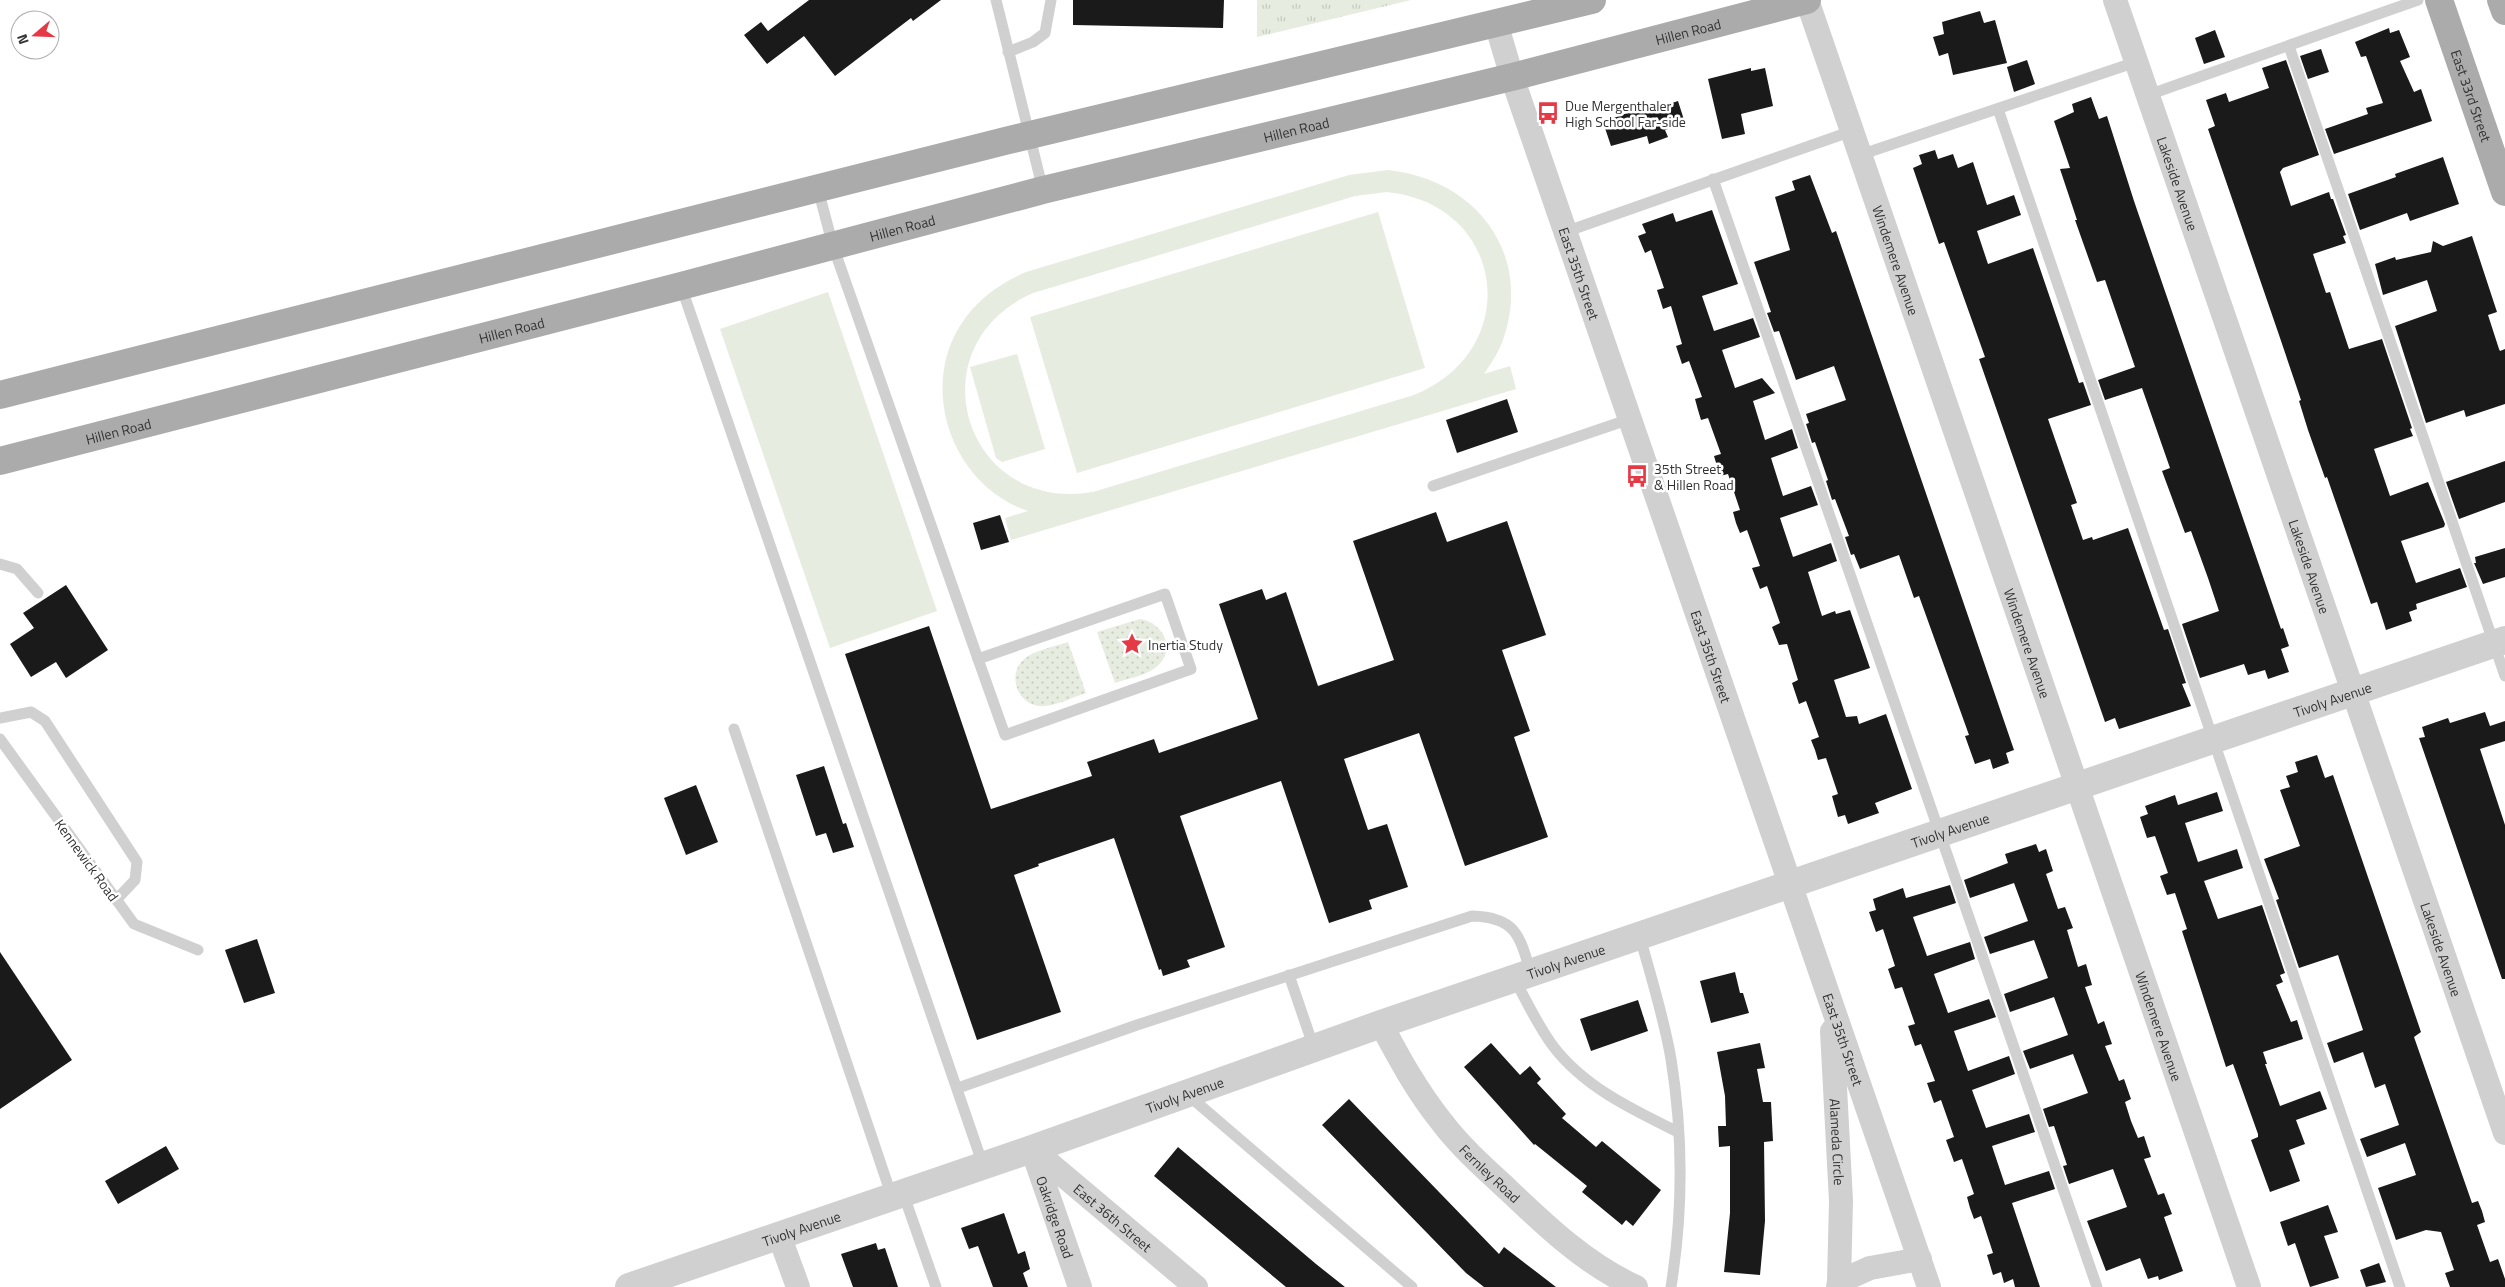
<svg xmlns="http://www.w3.org/2000/svg" width="2505" height="1287" font-family="'Titillium Web',sans-serif">
  <defs>
    <pattern id="grass-dots" width="8" height="8" patternUnits="userSpaceOnUse" patternTransform="scale(1.25)"><rect width="8" height="8" fill="#e6ecdf"/><path d="M2 2h.1M6 6h.1" fill="none" stroke="#c6cbc0" stroke-width="1.8" stroke-linecap="round"/></pattern>
    <pattern id="park-tufts" width="24" height="20" patternUnits="userSpaceOnUse" patternTransform="scale(1.25)"><rect width="24" height="20" fill="#e6ecdf"/><path d="M3 7l-1-3M5 7V3M7 7l1-3M15 17l-1-3M17 17v-4M19 17l1-3" fill="none" stroke="#c6cbc0"/></pattern>
  </defs>
  <rect width="100%" height="100%" fill="#fff"/>
  <!-- grass -->
  <g fill="url(#grass-dots)">
    <path d="M1140,619C1164,623 1178,651 1155,668C1144,676 1127,679 1115,683L1097,632Z"/>
    <path d="M1068,642L1086,693C1073,697 1059,705 1045,706C1021,709 1006,679 1022,661C1033,650 1054,647 1068,642Z"/>
  </g>
  <!-- park -->
  <polygon fill="url(#park-tufts)" points="1257,0 1411,0 1257,37"/>
  <!-- pitch -->
  <g fill="#e6ecdf" fill-rule="evenodd">
    <path d="M1388,170C1474,179 1532,251 1504,337C1500,350 1492,362 1484,374L1510,366L1516,389L1011,540L1005,518L1028,511C950,485 916,383 966,317C982,296 1001,283 1026,272L1349,175ZM1387,192C1506,204 1525,350 1414,395L1093,492C964,514 913,346 1033,293L1355,196Z"/>
    <polygon points="1378,212 1425,368 1077,473 1030,317"/>
    <polygon points="828,292 937,611 830,648 720,329"/>
    <polygon points="1017,354 1045,449 1002,462 996,458 970,367"/>
  </g>
  <!-- building -->
  <g fill="#1a1a1a">
    <polygon points="809,0 941,0 913,21 911,18 835,76 804,36 767,64 744,35 761,22 768,31"/>
    <polygon points="1073,0 1224,0 1223,28 1073,25"/>
    <polygon points="1980,11 1984,23 1995,20 2007,63 1953,75 1948,53 1939,56 1933,37 1944,34 1942,22"/>
    <polygon points="2389,28 2390,33 2399,30 2410,57 2400,61 2414,92 2421,89 2432,121 2334,154 2325,129 2368,114 2366,108 2383,103 2366,56 2361,57 2355,42"/>
    <polygon points="2215,30 2225,57 2204,64 2195,38"/>
    <polygon points="2321,49 2329,72 2308,79 2300,56"/>
    <polygon points="2027,60 2035,84 2014,92 2007,67"/>
    <polygon points="2286,60 2319,155 2283,168 2280,172 2291,206 2329,192 2331,199 2333,199 2346,235 2343,236 2346,243 2313,254 2326,293 2330,292 2349,349 2382,339 2412,428 2410,429 2413,436 2374,449 2390,496 2428,482 2445,524 2444,527 2401,541 2416,583 2460,568 2467,587 2416,604 2417,609 2409,612 2412,621 2386,630 2377,602 2371,604 2327,477 2325,478 2308,430 2299,401 2301,400 2278,332 2208,129 2215,126 2206,100 2226,93 2229,102 2269,88 2262,68"/>
    <polygon points="1751,68 1751,71 1765,68 1773,106 1741,114 1745,134 1722,139 1708,79"/>
    <polygon points="2091,97 2099,119 2107,116 2134,201 2281,629 2283,628 2289,646 2281,649 2289,672 2268,679 2265,670 2248,675 2244,664 2200,678 2182,624 2219,611 2208,578 2191,531 2185,533 2162,471 2170,468 2142,388 2105,400 2098,380 2135,367 2105,280 2097,282 2075,220 2077,220 2060,169 2070,168 2054,121 2074,112 2072,104"/>
    <polygon points="1678,101 1685,123 1665,130 1668,137 1649,144 1647,136 1611,146 1603,122 1646,106 1648,111"/>
    <polygon points="1935,150 1938,159 1953,154 1958,168 1973,162 1987,205 2014,195 2021,215 1977,231 1988,264 2033,248 2079,383 2083,382 2091,405 2048,419 2077,503 2071,505 2083,540 2092,537 2093,540 2128,528 2164,630 2168,629 2186,683 2182,684 2191,706 2119,729 2115,718 2105,722 1979,359 1985,357 1944,242 1939,244 1913,168 1922,164 1919,155"/>
    <polygon points="2443,157 2459,204 2410,221 2407,213 2360,230 2348,194 2396,177 2395,174"/>
    <polygon points="1810,175 1832,233 1836,231 2014,750 2006,753 2009,763 1993,769 1990,759 1975,764 1965,736 1969,735 1919,596 1914,598 1899,555 1860,569 1854,554 1851,555 1845,537 1849,536 1835,499 1832,500 1826,481 1828,480 1815,442 1812,443 1806,424 1809,423 1806,414 1846,400 1834,366 1796,380 1779,331 1774,332 1767,313 1771,312 1754,262 1790,250 1775,197 1795,190 1792,181"/>
    <polygon points="1712,210 1738,284 1702,296 1714,331 1753,318 1760,337 1722,350 1735,388 1762,378 1775,393 1753,401 1765,440 1792,429 1798,448 1771,458 1783,496 1811,486 1818,505 1780,518 1793,557 1831,543 1837,561 1808,572 1822,616 1835,611 1836,614 1850,610 1870,668 1834,680 1846,717 1857,716 1859,724 1886,714 1912,789 1875,803 1879,813 1848,824 1845,815 1838,817 1832,796 1838,794 1826,758 1818,760 1815,750 1811,740 1819,737 1806,701 1799,704 1792,683 1798,680 1787,644 1779,645 1772,627 1780,623 1767,586 1760,589 1752,568 1760,566 1747,530 1740,533 1736,523 1733,512 1740,510 1728,474 1720,476 1714,456 1721,454 1708,418 1701,420 1698,410 1695,399 1702,397 1689,361 1682,364 1676,346 1682,344 1671,306 1663,309 1657,290 1664,288 1651,250 1645,253 1638,236 1646,233 1642,224 1673,213 1676,222"/>
    <polygon points="2472,236 2497,312 2488,315 2499,349 2500,351 2505,349 2505,404 2466,417 2464,410 2426,423 2395,326 2437,311 2427,280 2383,295 2375,264 2395,257 2396,260 2431,252 2433,241 2443,246"/>
    <polygon points="1507,399 1518,432 1457,453 1446,420"/>
    <polygon points="2505,461 2505,502 2459,519 2446,482"/>
    <polygon points="1436,512 1447,542 1507,521 1546,635 1502,650 1530,731 1514,737 1548,837 1465,866 1419,733 1344,759 1368,830 1387,824 1408,887 1369,900 1372,909 1329,923 1281,781 1180,816 1225,947 1187,960 1190,967 1163,976 1161,969 1159,970 1114,838 1038,864 1039,866 1014,875 1061,1012 977,1040 845,654 929,626 991,809 1092,776 1087,762 1154,739 1159,753 1258,719 1219,604 1262,589 1266,600 1286,592 1318,686 1394,660 1353,541"/>
    <polygon points="1000,515 1009,542 981,550 973,523"/>
    <polygon points="2505,548 2505,577 2483,584 2474,563 2476,563 2475,557"/>
    <polygon points="66,585 108,650 66,678 56,662 31,677 10,644 34,628 23,613"/>
    <polygon points="2485,712 2490,726 2505,721 2505,741 2480,749 2505,825 2505,979 2502,979 2419,738 2425,737 2422,727 2448,718 2450,723"/>
    <polygon points="2317,755 2325,778 2333,775 2421,1032 2414,1037 2472,1203 2478,1201 2482,1211 2485,1222 2477,1225 2490,1262 2498,1259 2505,1279 2505,1287 2450,1287 2445,1273 2454,1270 2441,1232 2426,1230 2396,1240 2378,1188 2416,1175 2405,1143 2367,1157 2360,1139 2399,1125 2385,1084 2375,1088 2363,1052 2334,1063 2327,1043 2363,1030 2338,955 2299,968 2276,900 2279,899 2264,859 2300,846 2280,790 2290,787 2286,776 2298,772 2295,762"/>
    <polygon points="824,766 843,824 846,823 854,847 833,853 826,833 816,836 796,775"/>
    <polygon points="696,785 718,842 686,855 664,798"/>
    <polygon points="2217,792 2223,811 2185,823 2198,862 2237,849 2243,868 2204,881 2218,919 2262,905 2285,973 2280,975 2283,982 2276,985 2291,1022 2297,1020 2303,1039 2263,1052 2267,1064 2265,1064 2280,1106 2320,1091 2327,1109 2296,1120 2305,1144 2289,1150 2300,1181 2270,1192 2251,1140 2258,1137 2258,1134 2233,1064 2226,1067 2182,931 2187,929 2175,893 2167,895 2160,876 2168,873 2155,836 2147,838 2140,817 2148,814 2145,806 2175,795 2178,805"/>
    <polygon points="2036,844 2039,852 2046,849 2053,871 2046,874 2058,909 2065,907 2073,928 2067,930 2078,967 2086,964 2092,985 2085,987 2098,1024 2104,1021 2112,1044 2105,1046 2119,1081 2124,1079 2131,1099 2125,1102 2131,1121 2138,1138 2144,1136 2151,1157 2144,1159 2158,1195 2164,1193 2172,1214 2164,1217 2183,1271 2159,1280 2158,1276 2148,1279 2140,1258 2106,1271 2087,1221 2127,1207 2113,1169 2069,1184 2063,1166 2067,1165 2054,1126 2049,1127 2043,1109 2088,1093 2073,1054 2030,1069 2023,1051 2068,1035 2054,997 2010,1012 2004,994 2048,978 2034,940 1990,954 1984,937 2028,921 2014,883 1970,898 1964,880 2008,863 2005,854"/>
    <polygon points="1950,885 1956,903 1913,917 1927,956 1970,942 1975,959 1934,974 1948,1013 1989,999 1996,1017 1954,1031 1968,1071 2009,1056 2015,1074 1972,1090 1986,1128 2029,1114 2035,1132 1992,1146 2005,1185 2049,1171 2055,1189 2012,1203 2040,1287 2015,1287 2013,1279 2004,1283 2001,1272 1993,1275 1987,1255 1993,1253 1981,1216 1974,1219 1970,1208 1967,1197 1974,1194 1962,1159 1954,1162 1946,1140 1954,1137 1941,1100 1934,1103 1927,1083 1935,1081 1921,1044 1915,1046 1908,1026 1915,1024 1902,987 1895,989 1888,969 1895,966 1883,929 1876,932 1869,912 1876,910 1873,899 1903,888 1906,898"/>
    <polygon points="257,939 275,993 244,1003 225,950"/>
    <polygon points="0,952 72,1060 0,1109"/>
    <polygon points="1735,972 1740,993 1743,993 1749,1013 1711,1023 1700,981"/>
    <polygon points="1638,1000 1648,1031 1591,1051 1580,1019"/>
    <polygon points="1491,1043 1520,1075 1530,1066 1541,1079 1537,1083 1566,1114 1562,1118 1596,1147 1602,1141 1661,1190 1633,1226 1626,1220 1622,1225 1582,1192 1587,1186 1535,1144 1534,1145 1464,1067"/>
    <polygon points="1760,1043 1765,1068 1757,1069 1763,1102 1771,1102 1773,1141 1764,1142 1765,1221 1760,1275 1724,1272 1730,1213 1730,1146 1719,1147 1718,1126 1726,1126 1725,1096 1717,1052"/>
    <polygon points="1349,1099 1499,1254 1504,1247 1556,1287 1484,1287 1466,1273 1322,1125"/>
    <polygon points="166,1146 179,1169 118,1204 105,1181"/>
    <polygon points="1178,1147 1316,1264 1345,1287 1286,1287 1262,1267 1154,1176"/>
    <polygon points="2328,1205 2338,1232 2324,1236 2339,1278 2310,1287 2295,1243 2288,1246 2280,1222"/>
    <polygon points="1004,1213 1018,1254 1025,1251 1030,1269 1023,1273 1028,1287 993,1287 978,1246 969,1249 961,1228"/>
    <polygon points="876,1243 878,1250 885,1248 898,1287 853,1287 841,1254"/>
    <polygon points="2379,1263 2386,1282 2366,1287 2360,1270"/>
  </g>
  <g fill="none" stroke-linecap="round" stroke-linejoin="round">
    <!-- service -->
    <g stroke="#d0d0d0" stroke-width="11">
      <polyline points="996,0 1043,190"/>
      <polyline points="2289,46 2505,676"/>
      <polyline points="1008,52 1033,42 1045,33 1051,0"/>
      <polyline points="2148,95 2418,0"/>
      <polyline points="1998,109 2400,1287"/>
      <polyline points="1860,155 2136,62"/>
      <polyline points="1713,179 2097,1287"/>
      <polyline points="818,189 833,246 978,659"/>
      <polyline points="1565,232 1852,131"/>
      <polyline points="681,286 983,1165"/>
      <polyline points="1433,486 1630,419"/>
      <polyline points="0,564 17,569 38,593"/>
      <polygon points="1165,594 1191,669 1005,735 978,659"/>
      <polyline points="0,718 31,712 45,721 137,862 135,880 116,900"/>
      <polyline points="734,729 892,1197"/>
      <polyline points="0,739 134,924 198,950"/>
      <path d="M1640,937C1651,977 1664,1018 1671,1059C1683,1134 1683,1212 1671,1287"/>
      <polyline points="1289,975 1314,1048"/>
      <path d="M1515,980C1527,1002 1538,1026 1553,1046C1584,1087 1633,1110 1678,1132"/>
      <path d="M958,1088L1137,1025L1472,916C1516,917 1520,936 1531,974"/>
      <polyline points="1188,1095 1412,1287"/>
      <polyline points="903,1193 936,1287"/>
    </g>
    <!-- minor -->
    <g stroke="#d0d0d0" stroke-width="24">
      <path id="s1" d="M1807,0L2249,1287"/>
      <path id="s2" d="M2115,0L2505,1133"/>
      <path id="s3" d="M1496,23L1512,77L1929,1287"/>
      <path id="s4" d="M1381,1024C1399,1058 1417,1091 1441,1121C1459,1145 1482,1166 1504,1186C1544,1224 1585,1264 1636,1287"/>
      <path id="s5" d="M1832,1031L1841,1201L1839,1282"/>
      <path id="s6" d="M1032,1149L1196,1287"/>
      <path id="s7" d="M1032,1149L1080,1287"/>
      <polyline points="779,1235 798,1287"/>
      <polyline points="1838,1287 1839,1282 1870,1268 1920,1259"/>
    </g>
    <!-- tertiary -->
    <path stroke="#d0d0d0" stroke-width="28" id="s8" d="M629,1287L1032,1149L1381,1024L2505,640"/>
    <!-- primary -->
    <g stroke="#ababab" stroke-width="28">
      <path id="s9" d="M2439,0L2505,192"/>
      <polyline points="2501,0 2505,11"/>
      <polyline points="0,395 1005,141 1592,0"/>
      <path id="s10" d="M0,461L681,286L1043,190L1512,77L1807,0"/>
    </g>
  </g>
  <!-- icons -->
  <defs>
    <symbol id="bus-bare" viewBox="-9 -9 18 18"><path d="M-5-6H5V4H4V6H2V4H-2V6H-4V4H-5ZM-3.5-4V0h7V-4ZM-3.5 1.2v1.5H-2V1.2ZM2 1.2v1.5H3.5V1.2Z" fill="#e63946" stroke="#fff" stroke-width="2.5" paint-order="stroke"/></symbol>
    <symbol id="sight-bare" viewBox="-9 -9 18 18"><path d="M0-6L1.8-2.2L6-1.7L2.9 1.2L3.7 5.4L0 3.3L-3.7 5.4L-2.9 1.2L-6-1.7L-1.8-2.2Z" fill="#e63946" stroke="#fff" stroke-width="2.5" paint-order="stroke"/></symbol>
  </defs>
  <g fill-rule="evenodd">
    <use href="#bus-bare" x="1532" y="97" width="32" height="32"/>
    <use href="#bus-bare" x="1621" y="460" width="32" height="32"/>
    <use href="#sight-bare" x="1116" y="628" width="32" height="32"/>
  </g>
  <g text-anchor="middle" dominant-baseline="central" stroke-width="5" stroke-linejoin="round" paint-order="stroke">
    <!-- street labels -->
    <g font-size="14" fill="#333" stroke="#fff">
      <text stroke="none"><textPath href="#s10" startOffset="1742">Hillen Road</textPath></text>
      <text stroke="none"><textPath href="#s9" startOffset="101">East 33rd Street</textPath></text>
      <text stroke="none"><textPath href="#s10" startOffset="1338">Hillen Road</textPath></text>
      <text stroke="none"><textPath href="#s2" startOffset="194">Lakeside Avenue</textPath></text>
      <text stroke="none"><textPath href="#s10" startOffset="932">Hillen Road</textPath></text>
      <text stroke="none"><textPath href="#s1" startOffset="275">Windemere Avenue</textPath></text>
      <text stroke="none"><textPath href="#s3" startOffset="264">East 35th Street</textPath></text>
      <text stroke="none"><textPath href="#s10" startOffset="528">Hillen Road</textPath></text>
      <text stroke="none"><textPath href="#s10" startOffset="122">Hillen Road</textPath></text>
      <text stroke="none"><textPath href="#s2" startOffset="599">Lakeside Avenue</textPath></text>
      <text stroke="none"><textPath href="#s1" startOffset="680">Windemere Avenue</textPath></text>
      <text stroke="none"><textPath href="#s3" startOffset="669">East 35th Street</textPath></text>
      <text stroke="none"><textPath href="#s8" startOffset="1802">Tivoly Avenue</textPath></text>
      <text stroke="none"><textPath href="#s8" startOffset="1398">Tivoly Avenue</textPath></text>
      <text transform="translate(87 860) rotate(54)">Kennewick Road</text>
      <text stroke="none"><textPath href="#s2" startOffset="1004">Lakeside Avenue</textPath></text>
      <text stroke="none"><textPath href="#s8" startOffset="992">Tivoly Avenue</textPath></text>
      <text stroke="none"><textPath href="#s1" startOffset="1085">Windemere Avenue</textPath></text>
      <text stroke="none"><textPath href="#s3" startOffset="1074">East 35th Street</textPath></text>
      <text stroke="none"><textPath href="#s8" startOffset="588">Tivoly Avenue</textPath></text>
      <text stroke="none"><textPath href="#s5" startOffset="111">Alameda Circle</textPath></text>
      <text stroke="none"><textPath href="#s4" startOffset="186">Fernley Road</textPath></text>
      <text stroke="none"><textPath href="#s7" startOffset="72">Oakridge Road</textPath></text>
      <text stroke="none"><textPath href="#s6" startOffset="106">East 36th Street</textPath></text>
      <text stroke="none"><textPath href="#s8" startOffset="182">Tivoly Avenue</textPath></text>
    </g>
    <!-- poi labels -->
    <g font-size="14" fill="#333" stroke="#fff" text-anchor="start">
      <text x="1565" y="105">Due Mergenthaler<tspan x="1565" dy="16">High School Far-side</tspan></text>
      <text x="1654" y="468">35th Street<tspan x="1654" dy="16">&amp; Hillen Road</tspan></text>
      <text x="1148" y="644">Inertia Study</text>
    </g>
  </g>
  <!-- north arrow -->
  <g transform="translate(35 35) rotate(251)"><circle r="24" fill="#ffffff" stroke="#adadad"/>
  <path d="M0-4L9 19L0 12L-9 19Z" fill="#e63946"/>
  <text y="-8" font-size="14" font-weight="bold" text-anchor="middle" fill="#333333">N</text>
  </g>
</svg>
